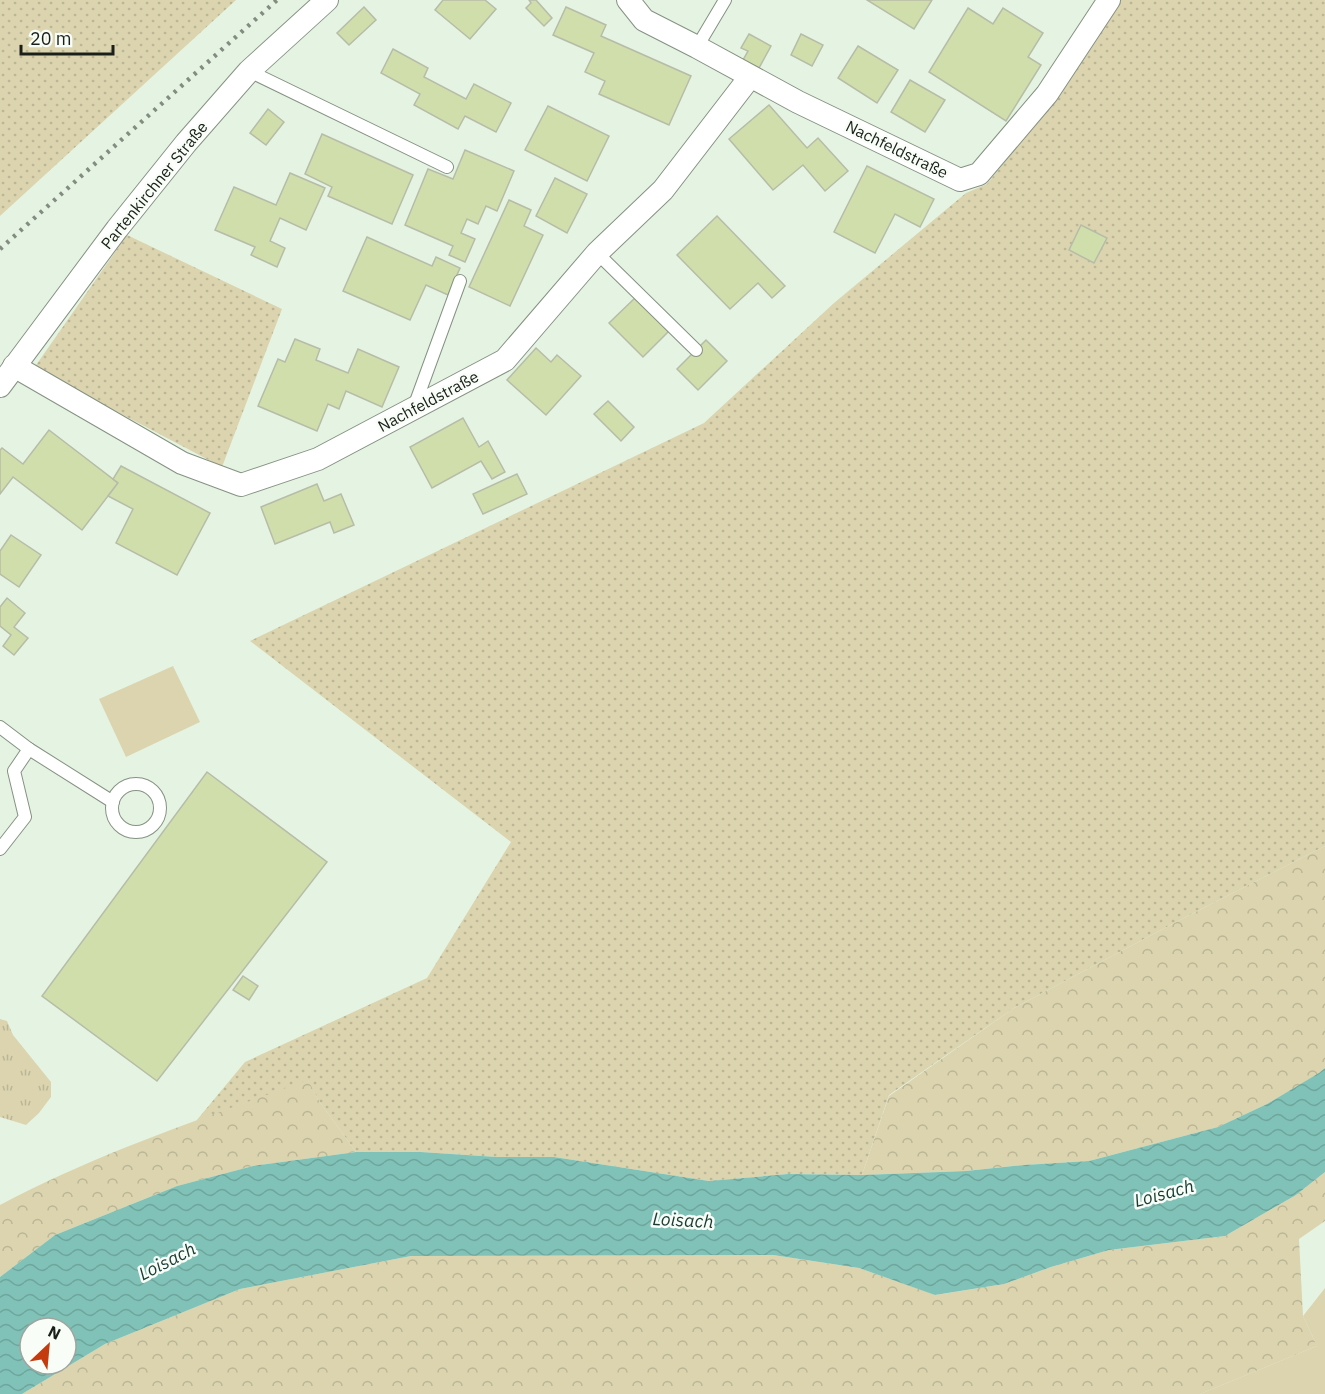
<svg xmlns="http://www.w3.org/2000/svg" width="1325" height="1394" font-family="'IBM Plex Sans',sans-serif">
  <defs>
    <pattern id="grass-dots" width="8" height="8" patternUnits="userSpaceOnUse" patternTransform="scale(1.5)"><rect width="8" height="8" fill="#dbd4af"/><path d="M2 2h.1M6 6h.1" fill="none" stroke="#bbb696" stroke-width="1.8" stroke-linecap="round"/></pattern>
    <pattern id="forest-crowns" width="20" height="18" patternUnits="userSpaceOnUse" patternTransform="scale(1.5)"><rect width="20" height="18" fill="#dbd4af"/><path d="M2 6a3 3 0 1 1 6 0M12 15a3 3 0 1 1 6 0" fill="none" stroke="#bbb696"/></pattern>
    <pattern id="park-tufts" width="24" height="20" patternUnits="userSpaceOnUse" patternTransform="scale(1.5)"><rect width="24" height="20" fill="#dbd4af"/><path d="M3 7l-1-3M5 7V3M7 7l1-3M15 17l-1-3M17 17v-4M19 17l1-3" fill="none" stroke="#bbb696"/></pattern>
    <pattern id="water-waves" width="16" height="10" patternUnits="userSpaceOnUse" patternTransform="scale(1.5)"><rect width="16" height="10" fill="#80c2b7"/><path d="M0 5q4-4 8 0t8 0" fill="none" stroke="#6ea69d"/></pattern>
  </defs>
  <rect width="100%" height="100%" fill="#e5f4e2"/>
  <!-- grass -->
  <g fill="url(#grass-dots)">
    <polygon points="0,0 236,0 0,216"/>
    <polygon points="1119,0 1325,0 1325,846 1180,920 1014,1008 889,1095 862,1175 788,1174 709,1181 554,1157 497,1157 421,1152 356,1152 319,1101 308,1081 196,1121 245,1062 427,978 511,842 250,641 704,423 834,303 966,193 987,184 1059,96"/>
    <polygon points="127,235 282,309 222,467 34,368"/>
  </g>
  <!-- forest -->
  <g fill="url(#forest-crowns)">
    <polygon points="1325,846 1325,1068 1320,1073 1267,1104 1218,1127 1089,1161 1024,1165 966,1171 862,1175 889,1096 1014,1008 1180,920"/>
    <path d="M308,1080L319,1101L356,1152L253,1166L177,1186L55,1235L0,1277V1205C98,1153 204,1118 308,1080Z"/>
    <polygon points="1325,1172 1325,1221 1299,1239 1303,1316 1317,1346 1200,1394 22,1394 105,1344 240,1289 411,1256 773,1255 859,1268 936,1295 1004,1284 1051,1267 1109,1250 1225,1236 1296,1195"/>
  </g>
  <!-- park -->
  <polygon fill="url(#park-tufts)" points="0,1019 7,1021 13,1035 51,1082 51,1097 39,1113 26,1125 0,1117"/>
  <!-- garden -->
  <g fill="#dbd4af">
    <polygon points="173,666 200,722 126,757 99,699"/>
    <polygon points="1325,1288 1325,1394 1200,1394 1317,1346 1303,1316"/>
  </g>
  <!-- water -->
  <path fill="url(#water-waves)" fill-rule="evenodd" d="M1325,1068V1172L1296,1195L1225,1236L1109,1250L1051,1267L1004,1284L935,1295L859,1268L773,1255L411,1256L240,1289L105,1344L22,1394H0V1277L55,1235L177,1186L253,1166L356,1152H421L497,1157H554L709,1181L788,1174L862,1175L966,1171L1024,1165L1089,1161L1218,1127L1267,1104L1319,1073ZM30,1328H66V1364H30Z"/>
  <!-- building -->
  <g fill="#d0deab" stroke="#b7bca8" stroke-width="1.5">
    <polygon points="443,0 485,0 496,9 470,39 435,10"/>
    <polygon points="529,0 536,0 552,18 544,26 526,8 531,3"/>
    <polygon points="867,0 932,0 914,29"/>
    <polygon points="364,7 376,20 349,45 337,33"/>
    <polygon points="566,7 606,25 601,36 691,76 669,125 599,94 605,81 585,72 594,53 553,35"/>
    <polygon points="968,8 993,24 1003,8 1043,33 1028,57 1041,65 1006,121 929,72"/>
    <polygon points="749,34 771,46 759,68 743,60 748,51 741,48"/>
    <polygon points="801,34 823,45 812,66 791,55"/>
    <polygon points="858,46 898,70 877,103 838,78"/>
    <polygon points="393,49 428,68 424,77 466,99 474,84 511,103 496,132 465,116 458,129 414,105 420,94 381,73"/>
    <polygon points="910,80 945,100 925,132 891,112"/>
    <polygon points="769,105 807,148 818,138 848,171 825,191 803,165 773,190 729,139"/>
    <polygon points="548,106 609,136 587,181 525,150"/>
    <polygon points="268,109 284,122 266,145 250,133"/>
    <polygon points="322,134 413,175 392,224 328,196 332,187 305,174"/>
    <polygon points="465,150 514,171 497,211 486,206 478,224 467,219 461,233 475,239 465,262 449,255 453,246 405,225 428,169 453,179"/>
    <polygon points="867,166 934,199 920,227 895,214 875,253 834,232"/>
    <polygon points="290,173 325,188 306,230 280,218 270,241 285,248 277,267 251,255 255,247 215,230 234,187 276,205"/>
    <polygon points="555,178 587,194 567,233 536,216"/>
    <polygon points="509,200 531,210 524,226 543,235 510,306 469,287"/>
    <polygon points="717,216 785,286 772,298 758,283 730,309 677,255"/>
    <polygon points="1081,225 1107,238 1094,263 1069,250"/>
    <polygon points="367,237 432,266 436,257 460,268 448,295 426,285 410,320 343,291"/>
    <polygon points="636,297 670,330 643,357 609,323"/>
    <polygon points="295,339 320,349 316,360 348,373 358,349 399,367 382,407 346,391 339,409 328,404 317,431 258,406 278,359 285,362"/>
    <polygon points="706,340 727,361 698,390 677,369"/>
    <polygon points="536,348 551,362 557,355 581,376 546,415 507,380"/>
    <polygon points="608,401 634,427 621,441 594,414"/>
    <polygon points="463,418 479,447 488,441 505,472 492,479 481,461 432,488 410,447"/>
    <polygon points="49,430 118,483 82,530 13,477 0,494 0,450 2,448 23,464"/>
    <polygon points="121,466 210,513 177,575 116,543 133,509 108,496 118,483 113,479"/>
    <polygon points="517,474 527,494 483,514 473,494"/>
    <polygon points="317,484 324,501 341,494 354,525 334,533 330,522 275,544 261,507"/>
    <polygon points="11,535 41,555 19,587 0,574 0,551"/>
    <polygon points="7,598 25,613 14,627 28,638 14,655 3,646 11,635 0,626 0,607"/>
    <polygon points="207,772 327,862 157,1081 42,996"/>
    <polygon points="243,976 258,986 249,1000 233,990"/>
  </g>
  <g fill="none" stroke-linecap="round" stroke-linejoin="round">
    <defs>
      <g id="service">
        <polyline points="697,47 725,0"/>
        <polyline points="249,71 447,167"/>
        <polyline points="597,253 696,350"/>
        <polyline points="414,407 460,281"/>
        <polyline points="0,727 29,749 113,802"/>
        <circle cx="136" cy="808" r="24"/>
        <polyline points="0,849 25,817 14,771 29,749"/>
      </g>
      <g id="minor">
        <polyline points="628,0 644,20 697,47 798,102 960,180 979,174 1047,94 1109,0"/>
        <polyline points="14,366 182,463 241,485 318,459 505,360 597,253 663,190 750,77"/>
        <polyline points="0,386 117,229 186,143 249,71 327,0"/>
      </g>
    </defs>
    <!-- service casing -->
    <use href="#service" stroke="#859282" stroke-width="14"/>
    <!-- minor casing -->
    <use href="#minor" stroke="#859282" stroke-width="24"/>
    <!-- service -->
    <use href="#service" stroke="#fff" stroke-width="12"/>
    <!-- minor -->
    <use href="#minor" stroke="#fff" stroke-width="22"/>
    <!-- rail -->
    <polyline stroke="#828c80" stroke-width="4.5" stroke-dasharray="3 6" stroke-linecap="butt" points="0,249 277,0"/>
  </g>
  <g text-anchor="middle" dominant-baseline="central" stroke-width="5" stroke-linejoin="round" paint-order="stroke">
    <!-- street labels -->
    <g font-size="16" fill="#1a1f19" stroke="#f8fef7">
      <text transform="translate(897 149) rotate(26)">Nachfeldstraße</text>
      <text transform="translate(154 185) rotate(-51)">Partenkirchner Straße</text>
      <text transform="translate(428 401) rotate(-28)">Nachfeldstraße</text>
    </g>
    <!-- water labels -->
    <g font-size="18" font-style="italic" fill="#193a35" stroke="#f8fef7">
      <text transform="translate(1164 1193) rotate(-15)">Loisach</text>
      <text transform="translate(683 1220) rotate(3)">Loisach</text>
      <text transform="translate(167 1261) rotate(-27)">Loisach</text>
    </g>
  </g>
  <!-- north arrow -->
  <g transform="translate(48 1346) rotate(26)"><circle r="28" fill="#f8fef7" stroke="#9fa59e" stroke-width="1.5"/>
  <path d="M0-4.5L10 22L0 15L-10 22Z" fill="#c33b0e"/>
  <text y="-9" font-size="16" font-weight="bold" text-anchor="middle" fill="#1a1f19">N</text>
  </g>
  <!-- scale -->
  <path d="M21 45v9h92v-9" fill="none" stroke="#1a1f19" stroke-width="3"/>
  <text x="30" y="45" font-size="18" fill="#1a1f19" stroke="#f8fef7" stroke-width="4.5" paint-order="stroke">20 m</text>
</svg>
